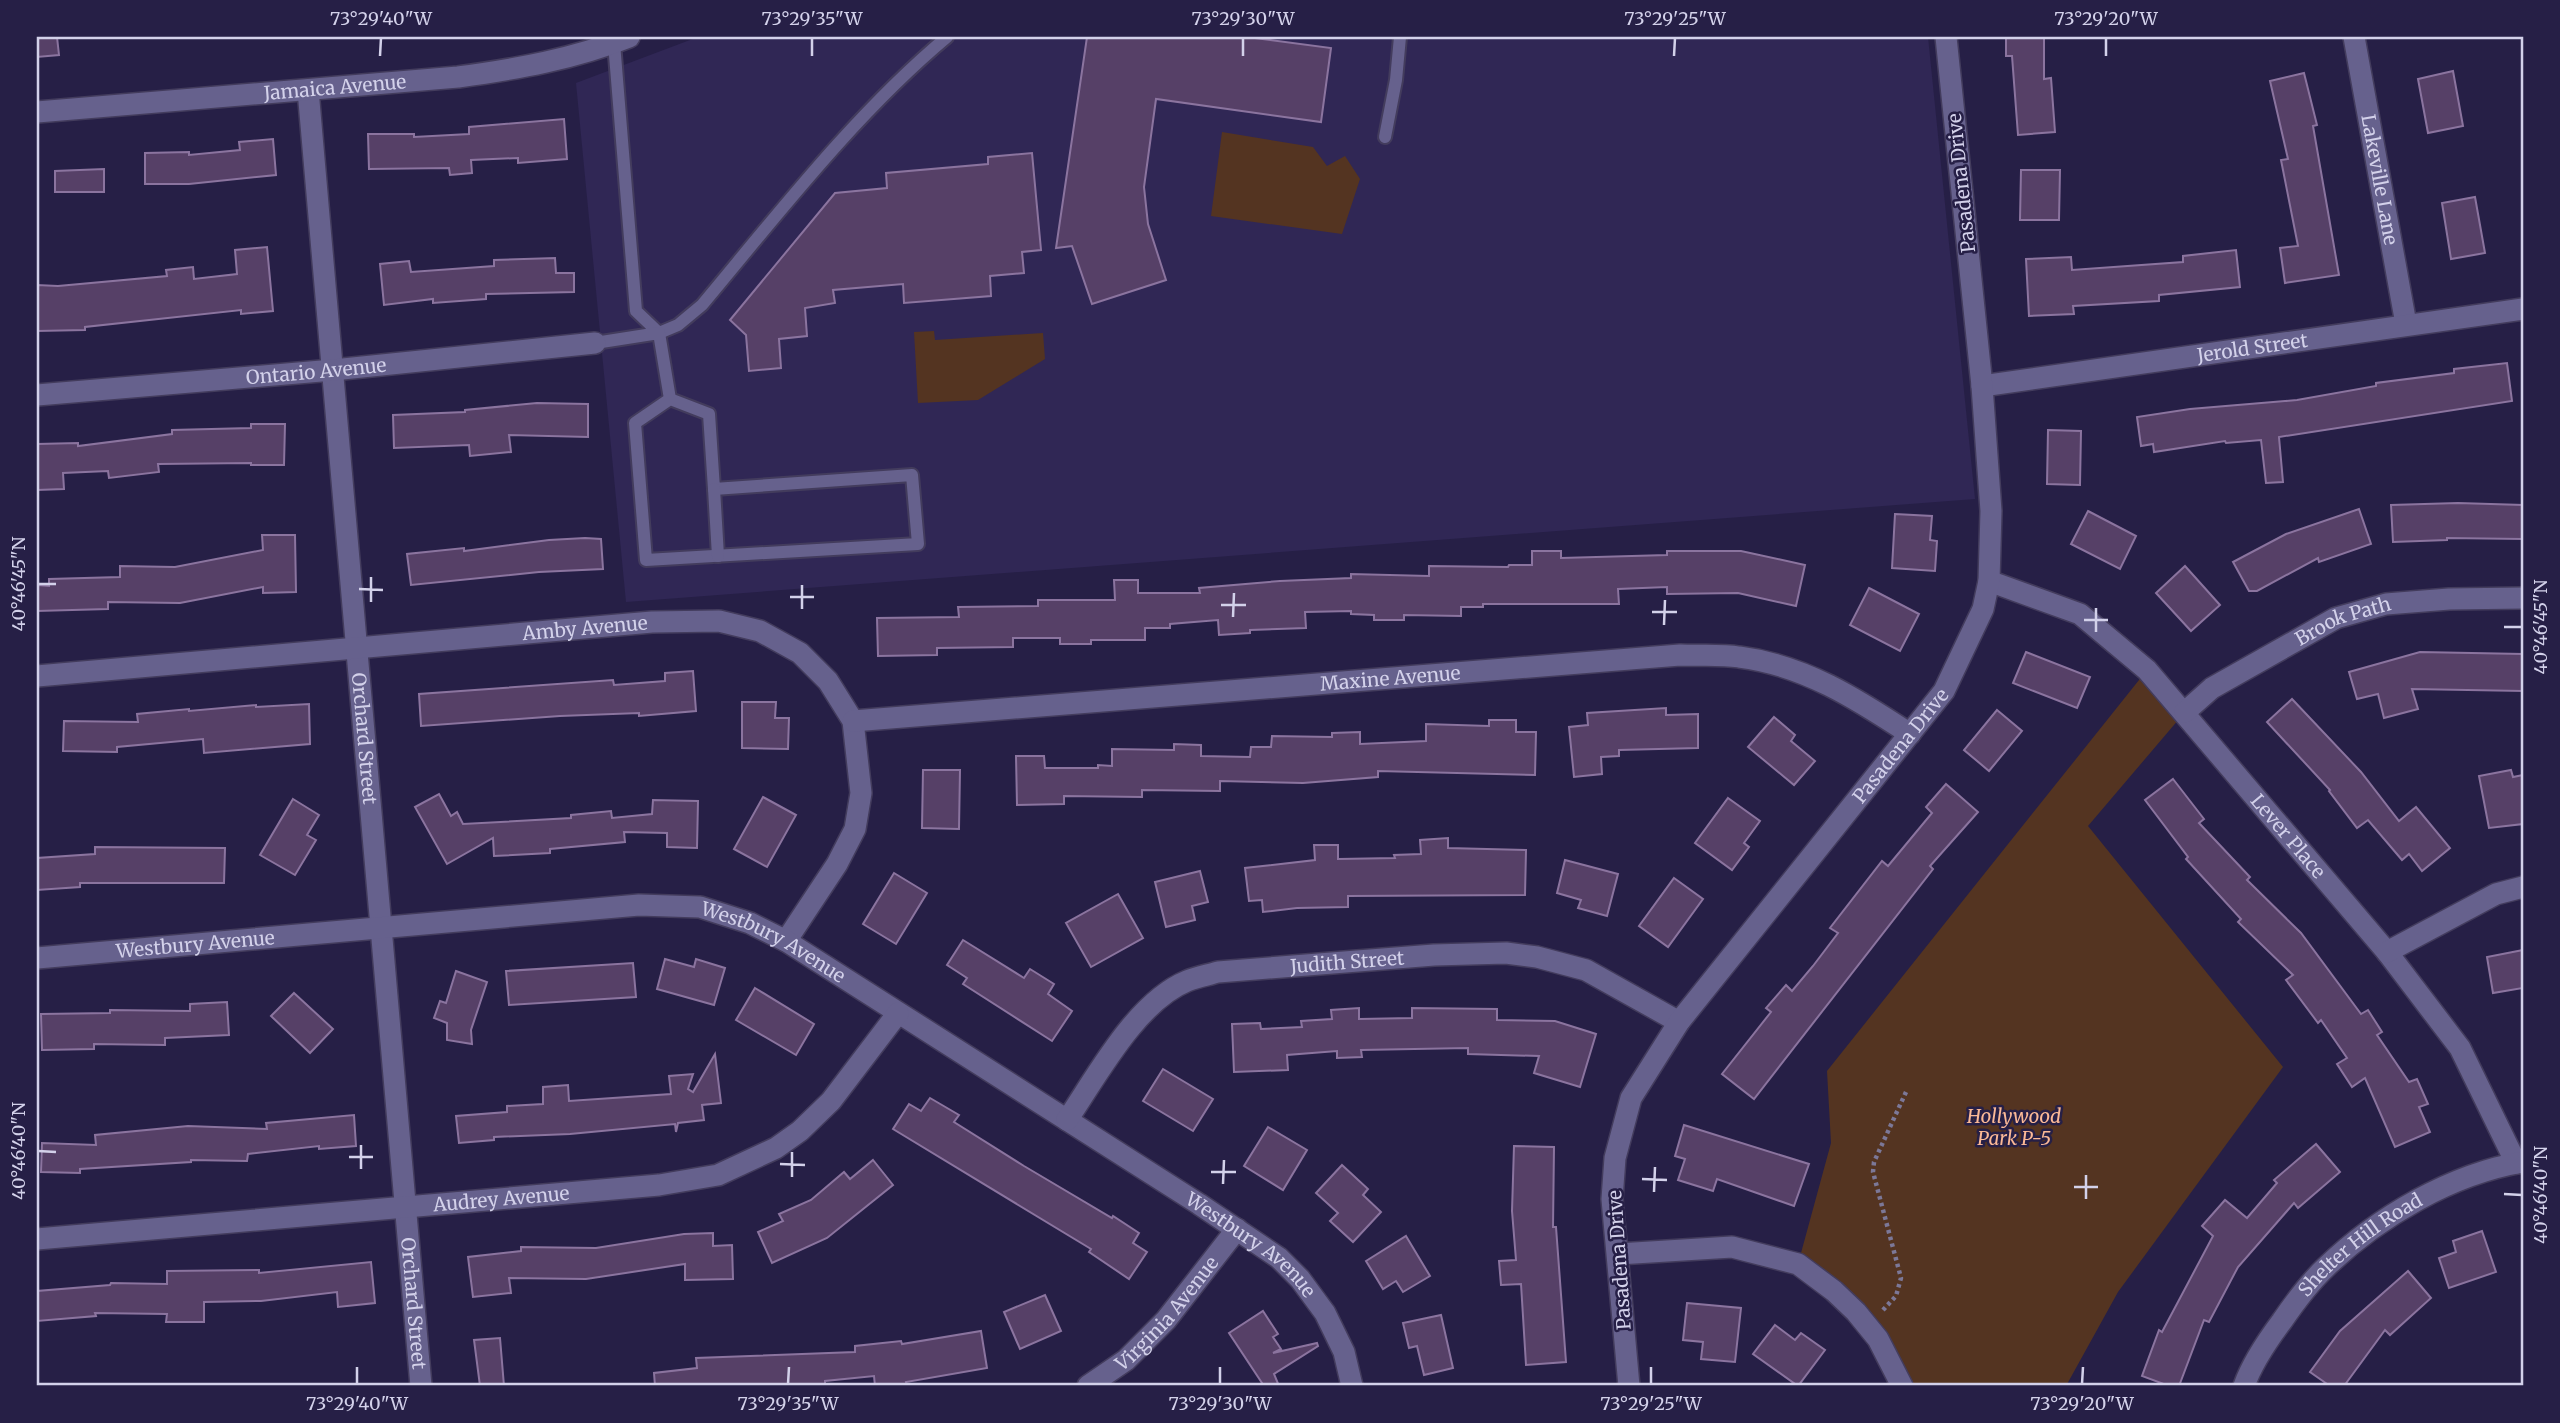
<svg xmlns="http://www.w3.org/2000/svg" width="2560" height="1423" font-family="Merriweather,serif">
  <rect width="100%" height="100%" fill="#261f46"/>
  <!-- built -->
  <polygon fill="#302755" points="698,37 1928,37 1975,499 626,602 576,83"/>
  <!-- green -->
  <g fill="#543421">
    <polygon points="1222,132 1313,147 1327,166 1345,156 1360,179 1342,234 1211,216"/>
    <polygon points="934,331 935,340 1043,333 1045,359 978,400 918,403 914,332"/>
    <polygon points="2147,670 2185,712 2088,826 2283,1067 2118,1292 2066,1386 1902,1386 1868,1326 1798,1264 1831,1143 1827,1071"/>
  </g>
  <!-- building -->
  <g fill="#564067" stroke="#8b749f" stroke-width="2">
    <polygon points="37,37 57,37 59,55 37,57"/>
    <polygon points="1087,37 1247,37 1331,48 1321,122 1156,99 1144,187 1148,224 1166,280 1092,304 1072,246 1056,248"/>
    <polygon points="2006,37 2044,37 2044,79 2051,78 2055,132 2018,135 2012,56 2006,56"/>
    <polygon points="2453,71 2463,126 2428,133 2418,79"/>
    <polygon points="2304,73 2317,125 2313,126 2339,275 2285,283 2280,248 2298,246 2281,160 2288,159 2270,81"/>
    <polygon points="564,119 567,159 518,163 518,158 471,160 472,173 450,175 449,168 369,169 368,134 414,134 414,137 469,134 469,127"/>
    <polygon points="273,139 276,175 189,184 145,184 145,153 189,152 189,155 240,150 239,142"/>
    <polygon points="1032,153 1041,250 1022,252 1024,273 990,276 991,296 904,303 903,284 833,290 835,303 805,308 807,336 779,339 781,368 749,371 746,335 730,320 835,193 887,188 886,173 988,164 988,157"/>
    <polygon points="104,169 104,192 55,192 55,171"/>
    <polygon points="2021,170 2060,170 2059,220 2020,220"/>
    <polygon points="2475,197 2485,253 2451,259 2442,203"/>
    <polygon points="267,247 273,311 241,314 241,310 85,327 85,330 37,331 37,285 58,286 167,276 166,270 193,267 194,279 237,274 235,250"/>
    <polygon points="2236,250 2240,287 2159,295 2159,301 2073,306 2074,314 2029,316 2026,259 2071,257 2072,270 2183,262 2183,256"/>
    <polygon points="555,258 556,273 574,273 574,292 486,294 486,299 433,303 433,299 384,305 380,264 409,261 411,272 494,266 494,260"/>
    <polygon points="2507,363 2512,401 2279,437 2283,482 2266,483 2261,440 2226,443 2225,441 2154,452 2153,444 2141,446 2137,417 2190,409 2297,400 2376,386 2376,383 2454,373 2454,369"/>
    <polygon points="537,403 588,404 588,437 509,435 511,452 470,456 469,445 394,448 393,415 465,412 465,410"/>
    <polygon points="251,424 285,424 284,465 251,465 251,463 158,464 159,472 109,478 108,471 63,473 64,489 37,490 37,444 78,443 78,446 172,434 172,430 251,428"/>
    <polygon points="2048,430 2081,431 2080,485 2047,484"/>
    <polygon points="2458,503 2523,505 2523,539 2447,538 2447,540 2393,542 2391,505"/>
    <polygon points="2359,509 2371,544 2319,562 2318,558 2257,591 2249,591 2233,562 2286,534"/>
    <polygon points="2088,511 2136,536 2120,569 2071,544"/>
    <polygon points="1895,514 1932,516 1930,540 1937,541 1935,571 1892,568"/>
    <polygon points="262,535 295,535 296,592 263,593 263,587 180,603 108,602 108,609 37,611 37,585 49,586 49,579 120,577 120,566 175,567 263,550"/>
    <polygon points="585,538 601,539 603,569 539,572 411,585 407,554 464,548 464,551 549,540"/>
    <polygon points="1532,551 1561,551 1561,558 1667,555 1667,551 1741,551 1805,565 1796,606 1738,593 1667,594 1667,587 1618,589 1619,604 1483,604 1483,607 1461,607 1461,616 1404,615 1404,620 1374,620 1374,615 1351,614 1351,611 1305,612 1306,628 1250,630 1250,633 1219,635 1218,620 1170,624 1170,628 1145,628 1145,640 1091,640 1091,644 1060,644 1060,638 1013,638 1013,647 937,648 937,655 878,656 877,618 959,617 958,607 1038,606 1038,600 1115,600 1114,580 1138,580 1138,593 1200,593 1199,588 1280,581 1351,578 1351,574 1429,576 1429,566 1508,567 1509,565 1532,565"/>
    <polygon points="2185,566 2220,605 2191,631 2156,593"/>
    <polygon points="1869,588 1919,614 1900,651 1850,625"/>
    <polygon points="2026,652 2090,677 2077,708 2013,683"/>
    <polygon points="2420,652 2523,654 2523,691 2412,689 2418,709 2384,718 2378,694 2357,699 2349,672"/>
    <polygon points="693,671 696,711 639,716 639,713 560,716 421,726 419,694 613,680 614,685 665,681 665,673"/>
    <polygon points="2292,699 2361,772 2399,821 2416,807 2450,848 2422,871 2409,854 2402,860 2368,820 2357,828 2329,791 2330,790 2267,722"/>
    <polygon points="742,702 776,702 775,718 789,718 788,749 742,748"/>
    <polygon points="309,704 310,744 204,753 203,739 117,747 117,752 63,751 64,721 138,722 137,714 189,709 189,711 256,705 256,707"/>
    <polygon points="1666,708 1666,715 1698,714 1698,748 1619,750 1619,756 1601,757 1602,774 1574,777 1569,727 1588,725 1587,713"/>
    <polygon points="1997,710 2022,731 1989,771 1964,750"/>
    <polygon points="1774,717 1795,735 1791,741 1815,761 1794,785 1748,747"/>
    <polygon points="1489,720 1516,720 1516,732 1536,732 1535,775 1378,771 1378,777 1303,783 1220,781 1220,791 1142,790 1142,797 1064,796 1064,804 1017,805 1016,756 1044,756 1045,768 1098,768 1098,765 1112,766 1112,749 1174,750 1174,744 1201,745 1201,756 1250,757 1251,747 1271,747 1272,736 1332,737 1332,733 1360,732 1360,744 1426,741 1426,724 1489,726"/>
    <polygon points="923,770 960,770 959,829 922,828"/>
    <polygon points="2511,770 2513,777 2523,775 2523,824 2489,828 2479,776"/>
    <polygon points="2173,779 2204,819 2199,823 2250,877 2247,880 2301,933 2361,1014 2368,1010 2382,1032 2377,1035 2409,1082 2417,1079 2428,1104 2419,1107 2430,1132 2395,1147 2365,1078 2352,1087 2337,1064 2347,1058 2321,1020 2318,1023 2286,980 2293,975 2238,922 2241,919 2186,859 2188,857 2145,800"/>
    <polygon points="1946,784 1978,812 1930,866 1933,869 1754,1099 1722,1074 1771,1012 1766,1008 1786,985 1792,991 1813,966 1838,933 1830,928 1882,861 1888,866 1932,813 1926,807"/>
    <polygon points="439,794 451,816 457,812 463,824 571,818 571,815 611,811 612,818 652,814 653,800 698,801 697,848 667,847 667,833 624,832 625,842 550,849 550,853 494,856 493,838 447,864 415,807"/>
    <polygon points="763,797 796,815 767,867 734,849"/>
    <polygon points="1728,798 1760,821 1744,843 1749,847 1732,870 1695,843"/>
    <polygon points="293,799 319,815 307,835 316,840 295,875 260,855"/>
    <polygon points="1448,838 1448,848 1526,850 1525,895 1348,896 1348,907 1297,908 1263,912 1262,900 1249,901 1245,868 1315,860 1314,845 1338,845 1338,859 1395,858 1394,855 1421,854 1420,840"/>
    <polygon points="95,847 225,848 224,883 80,883 80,887 37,890 37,858 95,854"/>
    <polygon points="1565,860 1618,874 1607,916 1578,908 1581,900 1557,893"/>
    <polygon points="1200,871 1208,902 1192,906 1195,920 1166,927 1155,882"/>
    <polygon points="894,873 927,893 896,944 863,924"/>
    <polygon points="1674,878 1703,899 1668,947 1639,926"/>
    <polygon points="1118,894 1143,938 1091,967 1066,923"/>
    <polygon points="963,940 1024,978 1030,969 1054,984 1048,994 1072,1011 1052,1041 963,984 967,978 947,965"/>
    <polygon points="2523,950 2523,988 2493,993 2487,957"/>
    <polygon points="665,959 694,967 696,959 725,968 714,1005 657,989"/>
    <polygon points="633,963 636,997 509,1005 506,971"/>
    <polygon points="456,971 487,982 471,1030 472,1044 447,1040 447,1023 434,1018 440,1001 446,1003"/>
    <polygon points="755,988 814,1024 796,1055 736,1020"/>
    <polygon points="294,993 333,1029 310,1053 271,1016"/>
    <polygon points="227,1002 229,1035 165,1038 165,1045 94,1044 94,1049 42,1050 41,1014 110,1013 110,1010 190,1011 190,1004"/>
    <polygon points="1359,1008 1359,1019 1412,1018 1412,1008 1497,1009 1497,1020 1555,1021 1596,1034 1580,1087 1534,1073 1539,1056 1468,1054 1468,1048 1361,1050 1362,1057 1337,1058 1337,1051 1287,1055 1288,1070 1234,1072 1232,1024 1260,1023 1261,1029 1302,1027 1301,1021 1332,1019 1331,1010"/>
    <polygon points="715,1054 721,1103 702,1105 704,1120 678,1123 676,1132 675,1124 570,1134 494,1137 494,1140 459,1143 456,1116 507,1112 507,1106 543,1104 543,1087 568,1085 569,1101 671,1094 669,1076 693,1074 688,1089 693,1092"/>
    <polygon points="1163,1069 1213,1099 1193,1131 1143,1101"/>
    <polygon points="930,1098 959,1115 954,1122 1024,1166 1112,1218 1113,1216 1139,1233 1133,1243 1147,1252 1129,1279 1089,1252 1091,1249 893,1129 909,1104 921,1111"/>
    <polygon points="354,1115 356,1146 319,1149 319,1146 248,1154 247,1161 191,1160 191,1162 80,1169 80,1173 41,1172 42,1143 96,1145 95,1135 188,1126 267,1129 266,1123"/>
    <polygon points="1684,1125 1809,1164 1794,1206 1717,1179 1713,1191 1678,1180 1685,1159 1675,1156"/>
    <polygon points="1268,1127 1307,1150 1283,1190 1244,1166"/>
    <polygon points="2316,1144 2340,1172 2298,1208 2294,1203 2238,1267 2209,1322 2204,1320 2179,1386 2169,1386 2142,1376 2159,1330 2162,1332 2213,1236 2202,1226 2225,1200 2247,1218 2277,1183 2274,1180"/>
    <polygon points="1514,1146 1554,1147 1553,1227 1556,1227 1566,1362 1526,1365 1521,1284 1501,1285 1499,1261 1516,1260 1512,1211"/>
    <polygon points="873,1160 893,1185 827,1238 772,1263 758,1232 783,1221 779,1214 811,1200 844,1172 850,1179"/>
    <polygon points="1342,1165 1368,1189 1363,1195 1381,1212 1353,1242 1330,1221 1338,1213 1316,1193"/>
    <polygon points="2482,1231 2496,1272 2449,1288 2439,1258 2456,1252 2453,1241"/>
    <polygon points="713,1233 713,1246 732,1245 733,1279 685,1280 685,1264 586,1279 509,1278 511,1293 473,1297 468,1257 521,1251 521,1247 596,1248 684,1234"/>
    <polygon points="1406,1236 1430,1276 1403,1292 1396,1281 1383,1289 1366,1261"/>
    <polygon points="371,1262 375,1303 338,1307 337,1292 261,1301 204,1302 204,1322 166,1322 167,1314 95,1313 96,1316 37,1321 37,1291 110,1285 111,1283 167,1284 167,1271 259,1270 259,1273"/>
    <polygon points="2408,1271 2431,1298 2390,1335 2385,1330 2344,1386 2330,1386 2310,1372 2340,1331"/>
    <polygon points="1045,1295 1061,1331 1020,1349 1004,1312"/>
    <polygon points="1687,1303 1741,1308 1735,1362 1701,1359 1703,1342 1683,1340"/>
    <polygon points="1263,1311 1278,1334 1273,1337 1281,1349 1273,1353 1317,1343 1318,1346 1274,1374 1279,1386 1264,1386 1229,1333"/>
    <polygon points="1441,1315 1453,1368 1424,1375 1417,1346 1409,1348 1403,1323"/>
    <polygon points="1775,1325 1795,1340 1801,1333 1825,1350 1798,1386 1753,1354"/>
    <polygon points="981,1331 987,1368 906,1382 907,1386 875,1386 874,1376 825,1381 825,1386 655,1386 654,1373 697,1368 696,1358 855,1352 855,1346 901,1341 902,1344"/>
    <polygon points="500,1338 504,1386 480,1386 474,1340"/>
  </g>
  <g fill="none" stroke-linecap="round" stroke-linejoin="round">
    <defs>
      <g id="lane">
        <path d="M614,43L636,311L659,333L678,325L702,305C778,214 857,112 947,37"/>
        <polyline points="1385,137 1396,80 1400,37"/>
        <polyline points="595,343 659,333 670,399 635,423 646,560 918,544 912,475 714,489 709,414 670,399"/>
        <polyline points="714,489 718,556"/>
      </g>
      <g id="street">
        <path id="s1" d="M2354,37L2406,324"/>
        <path id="s2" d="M308,90L421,1386"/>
        <path id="s3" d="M1982,386L2523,309"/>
        <path id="s4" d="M37,395L333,370L595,343"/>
        <path id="s5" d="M1989,581L2080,614L2147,670L2387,952L2460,1048L2516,1163"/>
        <path id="s6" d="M37,676L652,622L719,621L760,631L800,653L828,681L853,721L861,793L855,829L837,864L786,941"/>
        <path id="s7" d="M2185,712L2212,688L2336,618L2386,604L2449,599L2523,598"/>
        <path id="s8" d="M853,721L1680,655C1699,656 1720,654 1739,657C1804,665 1857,699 1910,734"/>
        <polyline points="2387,952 2496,894 2523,887"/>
        <path id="s9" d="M37,958L639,905L700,907L750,923L786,941L1199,1204L1279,1258L1300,1279L1325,1313L1344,1352L1352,1386"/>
        <path id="s10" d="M1067,1120C1097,1076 1136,1002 1187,981C1197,977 1208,975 1218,972L1434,955L1506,953L1537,957L1586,970L1679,1022"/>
        <path id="s11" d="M37,1239L659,1185L718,1175L776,1148L800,1131L831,1101L898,1013"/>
        <polyline points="1618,1254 1732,1247 1798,1264 1834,1291 1856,1312 1878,1339 1902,1386"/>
        <path id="s12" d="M1088,1386L1126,1360L1166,1320L1237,1229"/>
        <path id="s13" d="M1629,1386L1612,1199L1615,1158L1631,1098L1679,1022L1944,691L1983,609L1989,581L1991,511L1982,386L1946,37"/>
        <path id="s14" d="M2244,1386C2252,1363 2267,1341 2282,1321C2295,1302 2309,1283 2326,1267C2378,1217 2451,1174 2523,1162"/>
      </g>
      <g id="secondary">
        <path id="s15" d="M37,112L458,77C517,69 574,59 629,37"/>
      </g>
    </defs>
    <!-- lane casing -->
    <use href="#lane" stroke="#433c5d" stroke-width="16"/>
    <!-- street casing -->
    <use href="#street" stroke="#433c5d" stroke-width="24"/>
    <!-- secondary casing -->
    <use href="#secondary" stroke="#433c5d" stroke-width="24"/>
    <!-- path -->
    <polyline stroke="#7c7898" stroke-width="4.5" stroke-dasharray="3.5 3.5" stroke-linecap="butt" points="1883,1310 1896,1296 1901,1278 1873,1172 1874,1162 1906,1092"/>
    <!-- lane -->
    <use href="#lane" stroke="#66618d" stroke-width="12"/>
    <!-- street -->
    <use href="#street" stroke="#66618d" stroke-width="21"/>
    <!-- secondary -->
    <use href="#secondary" stroke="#66618d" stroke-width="21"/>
  </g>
  <!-- ticks -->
  <path fill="none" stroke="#d3d1ea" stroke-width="2.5" d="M380,56L381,38M812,56V38M1243,56V38M1674,56L1675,38M2106,56V38M38,584H56M359,589L383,590M790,597H814M371,602V577M1221,605H1246M802,609V585M1652,612H1677M1233,617L1234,593M2084,620H2108M1664,625L1665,600M2504,627H2522M2096,632V608M38,1151L56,1152M349,1157H373M780,1164L805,1165M361,1169V1145M1211,1172H1236M792,1177V1152M1642,1179L1667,1180M1223,1184L1224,1160M2074,1187H2098M1654,1192L1655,1167M2504,1194L2522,1195M2086,1199V1175M357,1384V1367M788,1384L789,1367M1220,1384V1367M1651,1384V1367M2082,1384L2083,1367"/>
  <g text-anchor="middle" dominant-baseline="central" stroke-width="5" stroke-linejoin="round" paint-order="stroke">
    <!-- street labels -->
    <g font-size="19" fill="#d3d1ea" stroke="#261f46">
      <text stroke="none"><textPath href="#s15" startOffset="299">Jamaica Avenue</textPath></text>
      <text stroke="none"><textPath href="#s1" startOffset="145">Lakeville Lane</textPath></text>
      <text transform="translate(1961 183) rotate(-96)">Pasadena Drive</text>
      <text stroke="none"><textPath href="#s3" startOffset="273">Jerold Street</textPath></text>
      <text stroke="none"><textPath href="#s4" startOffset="280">Ontario Avenue</textPath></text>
      <text stroke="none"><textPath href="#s7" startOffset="184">Brook Path</textPath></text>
      <text stroke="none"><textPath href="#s6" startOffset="550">Amby Avenue</textPath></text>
      <text stroke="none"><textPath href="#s8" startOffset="539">Maxine Avenue</textPath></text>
      <text stroke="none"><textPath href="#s2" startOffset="651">Orchard Street</textPath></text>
      <text stroke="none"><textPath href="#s13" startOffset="735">Pasadena Drive</textPath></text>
      <text stroke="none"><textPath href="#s5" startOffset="402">Lever Place</textPath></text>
      <text stroke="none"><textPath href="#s9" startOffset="159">Westbury Avenue</textPath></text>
      <text stroke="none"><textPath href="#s9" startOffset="747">Westbury Avenue</textPath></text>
      <text stroke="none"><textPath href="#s10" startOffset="348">Judith Street</textPath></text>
      <text stroke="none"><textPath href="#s11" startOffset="466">Audrey Avenue</textPath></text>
      <text stroke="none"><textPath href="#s9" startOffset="1314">Westbury Avenue</textPath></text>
      <text stroke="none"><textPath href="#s14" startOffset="186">Shelter Hill Road</textPath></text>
      <text transform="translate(1619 1260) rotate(-94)">Pasadena Drive</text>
      <text stroke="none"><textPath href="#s2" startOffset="1218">Orchard Street</textPath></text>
      <text stroke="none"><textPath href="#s12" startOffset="108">Virginia Avenue</textPath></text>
    </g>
    <!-- park labels -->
    <g font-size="19" font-style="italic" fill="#fbb996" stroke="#261f46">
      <text x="2014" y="1116">Hollywood<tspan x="2014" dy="22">Park P-5</tspan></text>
    </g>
  </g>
  <!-- border -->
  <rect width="2560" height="1423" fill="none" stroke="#261f46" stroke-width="77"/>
  <rect x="38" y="38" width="2484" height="1346" fill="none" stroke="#d3d1ea" stroke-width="2.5"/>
  <g font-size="18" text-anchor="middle" fill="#d3d1ea">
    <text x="381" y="25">73°29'40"W</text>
    <text x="812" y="25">73°29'35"W</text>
    <text x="1243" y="25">73°29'30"W</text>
    <text x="1675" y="25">73°29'25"W</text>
    <text x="2106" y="25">73°29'20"W</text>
    <text transform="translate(19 584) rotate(-90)" y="6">40°46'45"N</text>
    <text transform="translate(2541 627) rotate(-90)" y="6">40°46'45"N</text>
    <text transform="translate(19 1151) rotate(-90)" y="6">40°46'40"N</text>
    <text transform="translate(2541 1195) rotate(-90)" y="6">40°46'40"N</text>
    <text x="357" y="1410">73°29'40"W</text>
    <text x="788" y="1410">73°29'35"W</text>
    <text x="1220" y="1410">73°29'30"W</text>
    <text x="1651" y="1410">73°29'25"W</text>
    <text x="2082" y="1410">73°29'20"W</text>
  </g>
</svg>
